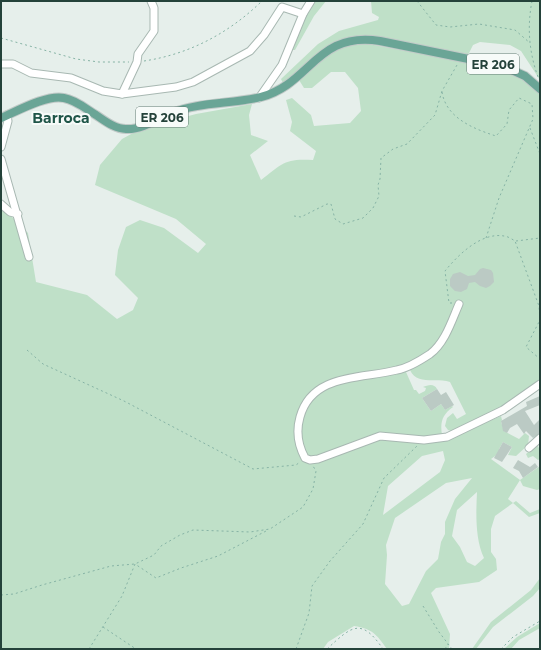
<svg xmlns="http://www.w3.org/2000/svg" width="541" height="650" font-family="Montserrat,sans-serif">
  <rect width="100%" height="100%" fill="#e6efeb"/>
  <!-- green -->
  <g fill="#bfe0c8" fill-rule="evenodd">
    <polygon points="313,1 326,1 314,16 295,50 292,50 307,11"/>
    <path d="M371,1H540V80L521,51L510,45L480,42L473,45L468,55L368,35C323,36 315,60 283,83L281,79L318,44L339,31L378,20L379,17L372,13Z"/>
    <path d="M363,43L502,69L525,80L540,93V379L501,408L451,431L448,430L445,426L447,418L453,413L457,419L466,414L450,382C436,377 417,386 410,370L406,372L414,390H416L419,394L425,391L426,388L423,387C428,385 434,383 437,389L422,398L431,411L441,404L445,410L452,406L453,407C442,415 440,422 442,435H435L440,442L501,416L502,420L501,422L504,431L519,439L525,433L529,436L528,445L516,456L508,455L512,447L503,442L499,449L502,451L491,459L520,480L540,466V489L537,490L523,486L520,480L508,499L513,503L516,501L530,513L540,509V513L529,517L513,503L495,516L491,529V552L496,559L497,570L479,582L436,588L431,593L450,634L449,649H387C376,634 373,629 354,626L328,642L323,649H1V209L9,214L28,233L36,282L87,295L117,319L133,310L138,298L115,275L118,250L126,227L140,220L164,228L198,253L206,244L176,219L95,185L100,165L122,139L133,133L155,125L196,114L252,104L249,115L251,135L268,141L250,155L261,180C282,164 284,158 313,160L316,151L290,131L292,122L286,100L292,98L311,115L314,126L350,123L361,111L358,88L345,72H331L312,88H304L299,80L338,47ZM443,451L445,460L440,472L383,515L388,486L422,456ZM472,478L455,499L445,522V534L441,542L438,559L426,571L409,604L402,606L385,584L387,555L386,545L395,518L446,483ZM477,492C476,513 475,539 484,558L475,566L467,562L460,547L452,536L457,510Z"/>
    <polygon points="537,444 540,450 540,459 538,460 533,456 528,458 526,454"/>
    <polygon points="540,578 540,588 533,596 493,627 476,649 472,649 491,622 531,590"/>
    <polygon points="540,623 540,628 519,640 511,649 504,649 517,637"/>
  </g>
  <!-- building -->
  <g fill="#bbcac4">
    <polygon points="483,268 491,270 493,273 494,282 490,286 486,288 480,286 475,282 469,283 467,289 461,292 455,291 450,286 450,279 453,274 460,272 468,276 475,275 480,269"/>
    <polygon points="437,389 441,395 446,392 454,405 445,410 441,404 431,411 422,398"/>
    <polygon points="540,396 540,405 525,411 534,425 540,419 540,433 533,438 526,431 524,434 517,424 510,428 507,433 503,431 501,421 527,406 526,402"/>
    <polygon points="503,442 512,447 502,462 494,458"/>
    <polygon points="518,460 530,467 535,463 538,467 523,478 519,471 513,468"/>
  </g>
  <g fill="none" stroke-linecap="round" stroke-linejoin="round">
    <defs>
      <g id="minor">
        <polyline points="1,64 13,64 31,73 71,78 103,91 122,94 176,87 193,82 250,51 264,35 282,7 303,14"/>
        <polyline points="122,94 137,62 138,54 154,31 154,8 151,1"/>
        <polyline points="259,98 282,65 303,14 311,1"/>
        <polyline points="1,147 8,121 7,115"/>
        <polyline points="1,159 29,257"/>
        <polyline points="1,204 10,212 18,214"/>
        <path d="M459,304C452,320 445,343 430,354C421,360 408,368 397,370C362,379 312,373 300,417C296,431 298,445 305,458L310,460L318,459L380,436L424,440L447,437L503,410L540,384"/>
        <polyline points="529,448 540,438"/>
      </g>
      <path id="major" d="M1,118C17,111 48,94 64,98C76,100 86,109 96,115C105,121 115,129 126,129C141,130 158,119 172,113C198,102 233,104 261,97C311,84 316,31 380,41L503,66L525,76L540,89"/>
    </defs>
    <!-- minor casing -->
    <use href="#minor" stroke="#a8b8b2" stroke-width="9"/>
    <!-- major casing -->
    <use href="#major" stroke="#c2cac8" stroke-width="10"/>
    <!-- path -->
    <g stroke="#86b3a5" stroke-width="1" stroke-dasharray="2 3" stroke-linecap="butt">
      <polyline points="417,1 436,25 450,27 479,24 515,30 530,43"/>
      <path d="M532,1C527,27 529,52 538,77"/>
      <polyline points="1,38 76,59 99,62 129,62"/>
      <path d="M144,61C190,54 229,33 262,1"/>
      <path d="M442,92C446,118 474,129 496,136L507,124L509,110L519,98L532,104L533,119L499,198L486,238"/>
      <polyline points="530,128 540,154"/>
      <polyline points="294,216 301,217 327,204 331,204 335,219 343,224 363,218 373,208 379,196 378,185 380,179 381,158 393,149 407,144 435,115 442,91 457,65"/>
      <polyline points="516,241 540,238"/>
      <path d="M452,303H449L445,271C458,255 481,232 504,236C507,236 512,239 515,241L539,306L540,320L526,347L540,359"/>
      <polyline points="27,350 43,364 124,401 253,469 296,465 300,462"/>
      <polyline points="1,595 14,594 42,585 111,566 135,564 154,555 161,546 180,535 193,530 250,532 270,529 303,507 313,489 316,471 313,466"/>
      <polyline points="423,606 439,632 452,649"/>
      <polyline points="103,627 136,649"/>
      <polyline points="89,649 122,596 135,564 156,578 181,568 218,556 268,530"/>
      <polyline points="296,649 309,613 312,586 330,561 363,524 384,478 417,446"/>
      <path d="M327,649C352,626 361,617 383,649"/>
      <polyline points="445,649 448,644"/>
      <polyline points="501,649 513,637 540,621"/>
    </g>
    <!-- minor -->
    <use href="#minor" stroke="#fff" stroke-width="7"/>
    <!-- major -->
    <use href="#major" stroke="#6aa596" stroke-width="8"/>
  </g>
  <g text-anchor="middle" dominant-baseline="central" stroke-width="4" stroke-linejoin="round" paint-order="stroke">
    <!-- shield labels -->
    <g fill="#f7fbf9" stroke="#637a73" stroke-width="1">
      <rect x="467" y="54" width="52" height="20" rx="3"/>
      <rect x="136" y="107" width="52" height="20" rx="3"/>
    </g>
    <g font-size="12" font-weight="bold" fill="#24423a">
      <text x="493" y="64">ER 206</text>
      <text x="162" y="117">ER 206</text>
    </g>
    <!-- neighbourhood labels -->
    <g font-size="14" font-weight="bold" fill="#1f5548" stroke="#f7fbf9">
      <text x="61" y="118">Barroca</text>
    </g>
  </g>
  <!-- border -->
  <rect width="541" height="650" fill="none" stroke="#24423a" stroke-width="4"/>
</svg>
